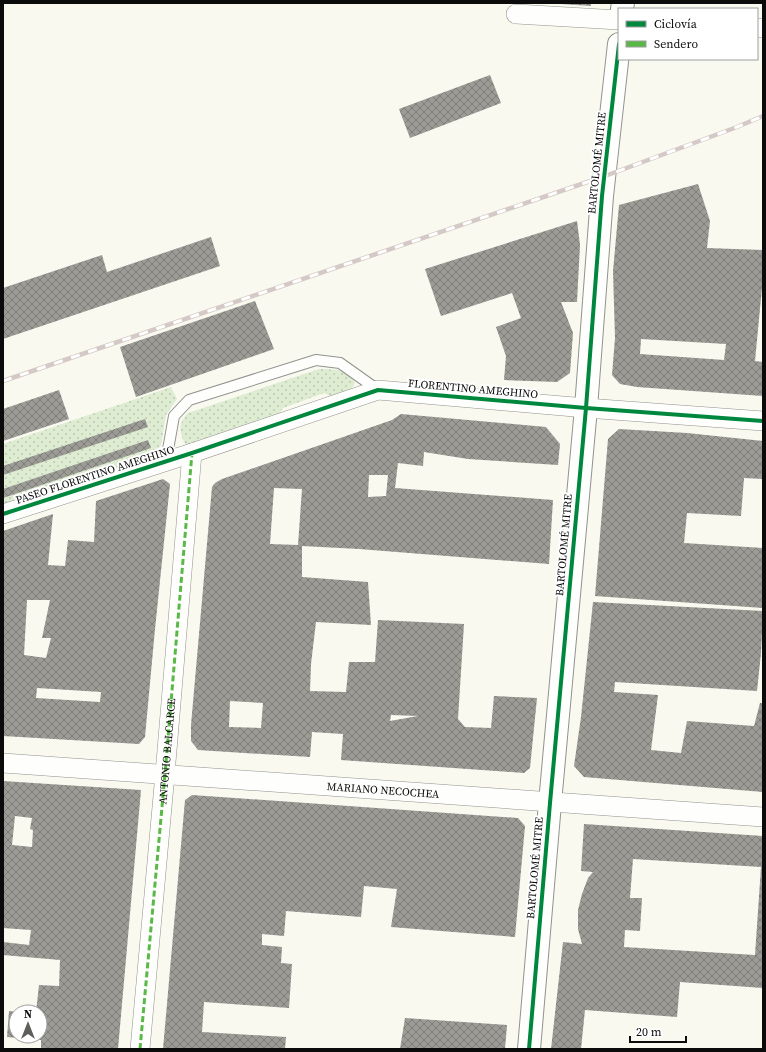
<svg xmlns="http://www.w3.org/2000/svg" width="766" height="1052" font-family="'Source Serif 4',serif">
  <defs>
    <pattern id="grass-dots" width="8" height="8" patternUnits="userSpaceOnUse"><rect width="8" height="8" fill="#deecd2"/><path d="M2 2h.1M6 6h.1" fill="none" stroke="#bdc9b3" stroke-width="1.8" stroke-linecap="round"/></pattern>
    <pattern id="building-cross-hatch" width="8" height="8" patternUnits="userSpaceOnUse"><rect width="8" height="8" fill="#9c9b96"/><path d="M0 0l8 8M0 8l8-8" fill="none" stroke="#7d7d79"/></pattern>
  </defs>
  <rect width="100%" height="100%" fill="#f9f9f0"/>
  <!-- grass -->
  <g fill="url(#grass-dots)">
    <path d="M319,369C332,369 349,369 355,383L348,394L335,398L324,393L283,408L277,418L191,446L185,444C179,432 178,423 188,413Z"/>
    <polygon points="171,387 177,399 166,415 161,445 151,458 3,506 3,444"/>
  </g>
  <!-- building -->
  <g fill="url(#building-cross-hatch)" fill-rule="evenodd">
    <polygon points="561,3 591,3 591,6 561,4"/>
    <polygon points="490,75 501,103 410,138 399,109"/>
    <path d="M698,184L710,221L707,248L763,250V277L755,361L763,362V396L637,387L620,384L612,375L615,338L613,271L619,205ZM641,339L726,344L724,360L640,354Z"/>
    <polygon points="577,221 580,245 577,302 561,302 573,333 570,373 557,382 504,380 506,356 496,327 521,318 512,293 441,316 425,269"/>
    <polygon points="211,237 220,266 3,339 3,288 102,255 107,272"/>
    <polygon points="255,301 274,349 136,397 120,347"/>
    <polygon points="59,390 69,419 3,441 3,409"/>
    <path d="M401,414L546,427L560,444L558,465L468,459L424,452L423,466L398,463L395,488L553,500L549,564L359,549L302,546V577L368,582L371,625L316,622L311,664L310,691L346,692L349,662H375L378,620L464,624L458,719L465,727L491,728L494,696L537,698L530,768L524,773L341,760L343,734L312,732L310,757L198,750L191,741V725L212,487L215,483L222,479L392,420ZM369,475H388L386,496L368,497ZM274,488L302,489L298,545L270,544ZM230,701L263,703L261,728L229,727ZM391,715L418,716L390,721Z"/>
    <polygon points="145,419 148,427 3,475 3,466"/>
    <polygon points="619,429 687,433 763,441 763,479 744,478 741,516 687,513 684,543 763,548 763,608 595,596 608,439"/>
    <polygon points="148,440 151,448 3,498 3,489"/>
    <path d="M163,479L170,484L155,629L145,737L139,744L3,736V531L53,514L48,565L65,566L68,540L94,542L96,501ZM27,600H50L42,638H51L46,658L24,655ZM37,688L101,692L100,702L36,698Z"/>
    <polygon points="593,602 763,611 761,653 757,691 615,682 614,692 658,695 651,750 681,753 687,721 754,726 760,703 763,703 763,792 584,777 574,766 581,717"/>
    <path d="M3,781L141,790L118,1049H41V1040L7,1037L9,1011L16,1012V1036H40V1012H36L39,985L59,986L60,960L3,955V942L29,945L31,930L3,928ZM15,816L32,818L30,829L33,830L32,847L12,845Z"/>
    <polygon points="192,795 518,818 525,826 515,937 391,927 397,889 364,886 361,917 286,911 284,936 262,934 262,945 282,947 281,963 292,964 289,1008 204,1002 202,1032 286,1037 285,1049 163,1049 185,800"/>
    <path d="M584,824L763,836V988L680,982L677,1017L585,1010L581,1049H551L563,942L582,944L578,929V910L582,894L588,878L593,872L581,871ZM633,859L761,867L755,955L624,947L625,930L640,931L642,898H630Z"/>
    <polygon points="405,1018 507,1025 505,1049 400,1049"/>
  </g>
  <g fill="none" stroke-linecap="round" stroke-linejoin="round">
    <defs>
      <polyline id="service" points="166,461 174,416 189,400 316,360 340,363 378,390"/>
      <g id="minor">
        <polyline points="516,14 619,20"/>
        <polyline points="757,28 763,28"/>
        <polyline points="3,514 192,453 378,390 586,408 763,421"/>
        <path id="s1" d="M3,763L763,817"/>
        <path id="s2" d="M140,1049L165,774L192,453"/>
      </g>
      <g id="tertiary">
        <polyline points="622,9 623,3"/>
        <polyline points="529,1049 550,803 586,408 602,196 619,44"/>
      </g>
    </defs>
    <!-- service casing -->
    <use href="#service" stroke="#92928e" stroke-width="12"/>
    <!-- minor casing -->
    <use href="#minor" stroke="#92928e" stroke-width="20"/>
    <!-- tertiary casing -->
    <use href="#tertiary" stroke="#92928e" stroke-width="24"/>
    <!-- service -->
    <use href="#service" stroke="#fefefd" stroke-width="10"/>
    <!-- minor -->
    <use href="#minor" stroke="#fefefd" stroke-width="19"/>
    <!-- tertiary -->
    <use href="#tertiary" stroke="#fefefd" stroke-width="22"/>
    <defs>
      <polyline id="rail" points="3,381 605,176 737,127 763,116"/>
    </defs>
    <!-- rail casing -->
    <use href="#rail" stroke="#d4c9c6" stroke-width="4.5"/>
    <!-- rail -->
    <use href="#rail" stroke="#fff" stroke-width="3" stroke-dasharray="9" stroke-linecap="butt"/>
    <!-- quiet -->
    <polyline stroke="#58b947" stroke-width="3" stroke-dasharray="6 3" stroke-linecap="butt" points="140,1049 165,774 192,453"/>
    <defs>
      <g id="cycleway">
        <polyline points="3,514 192,453 378,390 586,408 763,421"/>
        <polyline points="529,1049 550,803 586,408 602,196 619,44"/>
      </g>
    </defs>
    <!-- cycleway casing -->
    <use href="#cycleway" stroke="#fff" stroke-width="6"/>
    <!-- cycleway -->
    <use href="#cycleway" stroke="#00873e" stroke-width="4"/>
  </g>
  <g text-anchor="middle" dominant-baseline="central" stroke-width="4" stroke-linejoin="round" paint-order="stroke">
    <!-- street labels -->
    <g font-size="11" fill="#0b0b0b" stroke="#fff">
      <text transform="translate(597 163) rotate(-84)">BARTOLOMÉ MITRE</text>
      <text transform="translate(473 389) rotate(5)">FLORENTINO AMEGHINO</text>
      <text transform="translate(95 475) rotate(-18)">PASEO FLORENTINO AMEGHINO</text>
      <text transform="translate(564 545) rotate(-85)">BARTOLOMÉ MITRE</text>
      <text stroke="none"><textPath href="#s2" startOffset="299">ANTONIO BALCARCE</textPath></text>
      <text stroke="none"><textPath href="#s1" startOffset="381">MARIANO NECOCHEA</textPath></text>
      <text transform="translate(535 868) rotate(-85)">BARTOLOMÉ MITRE</text>
    </g>
  </g>
  <!-- border -->
  <rect width="766" height="1052" fill="none" stroke="#0b0b0b" stroke-width="8"/>
  <!-- legend -->
  <rect x="618" y="8" width="140" height="52" fill="#ffffff" stroke="#9d9d9d"/>
  <rect x="626" y="21" width="20" height="6" fill="#00873e" stroke="#9d9d9d"/>
  <text x="654" y="28" font-size="12" fill="#0b0b0b">Ciclovía</text>
  <rect x="626" y="41" width="20" height="6" fill="#58b947" stroke="#9d9d9d"/>
  <text x="654" y="48" font-size="12" fill="#0b0b0b">Sendero</text>
  <!-- north arrow -->
  <g transform="translate(28 1024)"><circle r="19" fill="#ffffff" stroke="#9d9d9d"/>
  <path d="M0-3L7 15L0 10L-7 15Z" fill="#5e5e5b"/>
  <text y="-6" font-size="11" font-weight="bold" text-anchor="middle" fill="#0b0b0b">N</text>
  </g>
  <!-- scale -->
  <path d="M630 1036v6h56v-6" fill="none" stroke="#0b0b0b" stroke-width="2"/>
  <text x="636" y="1036" font-size="12" fill="#0b0b0b" stroke="#ffffff" stroke-width="3" paint-order="stroke">20 m</text>
</svg>
